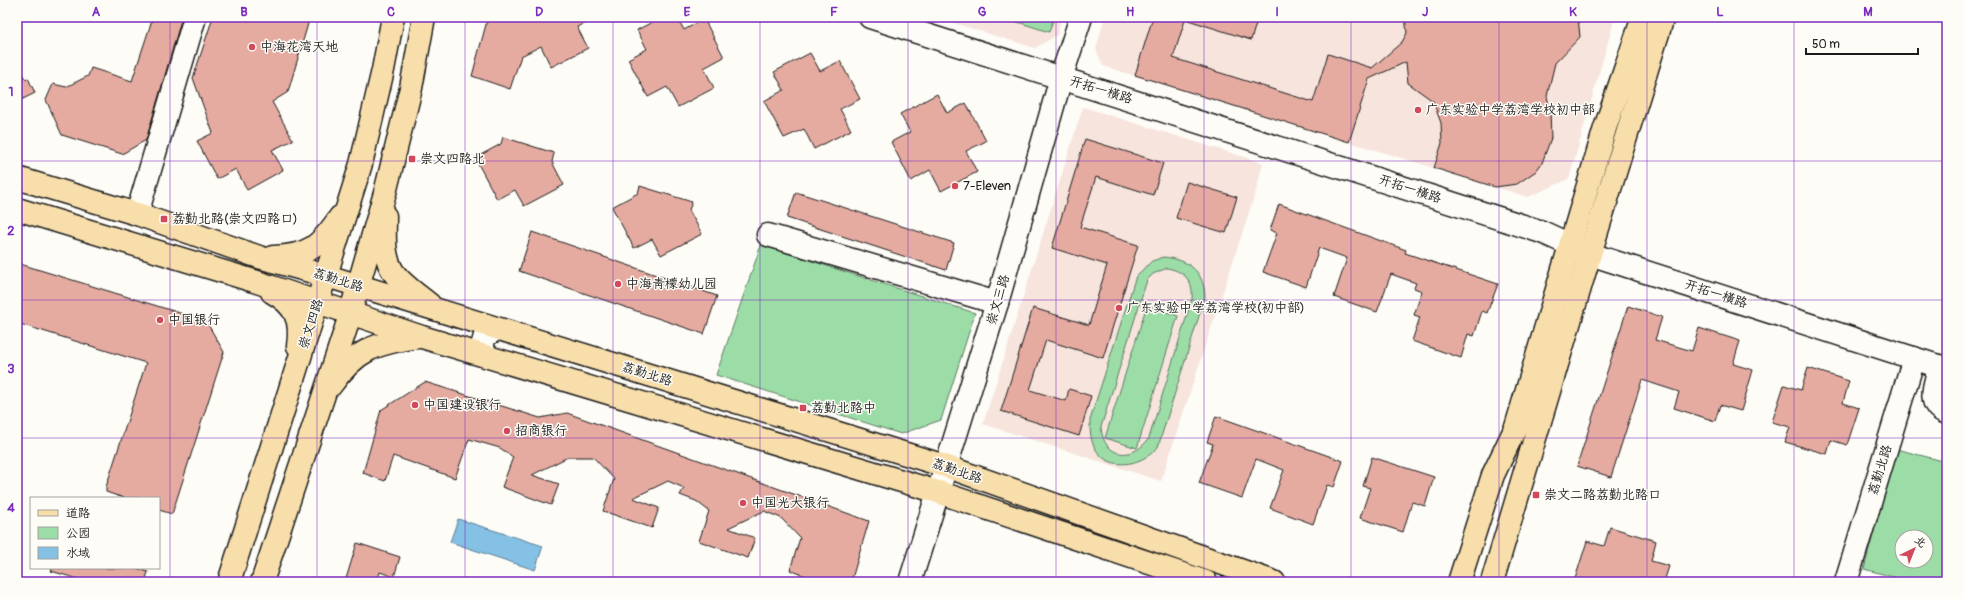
<svg xmlns="http://www.w3.org/2000/svg" width="1964" height="599" font-family="Pangolin,'LXGW WenKai TC',sans-serif">
  <rect width="100%" height="100%" fill="#fdfcf7"/>
  <filter id="ink" filterUnits="userSpaceOnUse"><feTurbulence type="fractalNoise" baseFrequency=".025" numOctaves="2"/><feDisplacementMap in="SourceGraphic" scale="8" xChannelSelector="R" yChannelSelector="G"/><feConvolveMatrix kernelMatrix="1 2 1 2 8 2 1 2 1" color-interpolation-filters="sRGB"/></filter>
  <g filter="url(#ink)">
    <!-- built -->
    <g fill="#f6e4dd">
      <polygon points="934,17 1062,17 1057,35 1035,48"/>
      <polygon points="1105,17 1615,17 1569,179 1528,197 1103,66 1096,49"/>
      <polygon points="1083,107 1263,163 1256,191 1161,481 983,424"/>
    </g>
    <!-- green -->
    <g fill="#9cdda7" stroke="#5c7c62" fill-rule="evenodd">
      <polygon points="1002,17 1054,17 1049,32"/>
      <polygon points="761,245 975,313 941,420 901,434 716,375"/>
      <path d="M1164,257C1189,260 1204,271 1205,297L1158,447C1141,467 1105,473 1093,444C1090,436 1090,428 1090,420L1136,276L1152,261ZM1167,268C1184,271 1194,281 1192,299L1149,438C1133,462 1103,458 1101,427L1147,280L1153,274Z"/>
      <polygon points="1147,305 1178,316 1137,448 1105,438"/>
      <path d="M1896,449L1947,462V582H1912L1864,569ZM1902,537H1926V561H1902Z"/>
    </g>
    <!-- water -->
    <polygon fill="#85c0e5" stroke="#5b7e95" points="458,519 543,546 535,570 450,542"/>
    <!-- building -->
    <g fill="#e5aba1" stroke="#1c1c1c">
      <polygon points="153,17 182,17 146,140 122,154 62,135 46,100 53,84 66,87 88,76 91,68 132,81"/>
      <polygon points="213,17 310,17 288,92 272,102 293,140 272,150 283,170 247,190 236,169 217,179 197,141 213,133 193,78"/>
      <polygon points="488,17 501,18 597,17 577,27 588,48 551,67 541,46 521,56 510,89 472,76"/>
      <polygon points="662,17 677,17 684,30 704,19 724,57 704,68 714,88 678,107 667,87 648,97 628,59 647,49 637,30"/>
      <polygon points="1153,17 1186,17 1173,58 1313,102 1328,54 1372,68 1402,42 1407,33 1405,17 1578,17 1580,37 1555,63 1547,96 1550,111 1551,138 1542,163 1536,171 1517,184 1495,187 1434,168 1442,143 1441,123 1433,101 1408,83 1406,62 1369,79 1349,142 1135,75"/>
      <polygon points="1188,17 1258,17 1251,40 1188,20"/>
      <polygon points="810,53 820,71 840,61 860,99 840,109 851,130 814,149 804,129 784,138 764,101 784,90 774,72"/>
      <polygon points="17,63 25,79 28,78 35,93 17,102"/>
      <polygon points="937,94 947,113 966,103 986,141 966,151 977,172 941,191 930,170 911,181 891,142 910,132 900,114"/>
      <polygon points="503,137 554,153 552,162 564,185 524,206 515,190 497,199 475,158 501,144"/>
      <polygon points="1085,139 1163,163 1153,195 1096,177 1080,227 1138,245 1103,358 1046,340 1030,390 1066,401 1069,389 1091,396 1079,436 1001,411 1033,308 1089,325 1107,265 1052,248"/>
      <polygon points="1187,182 1237,197 1226,233 1176,218"/>
      <polygon points="640,186 692,202 689,210 702,234 661,255 652,239 634,248 612,207 638,193"/>
      <polygon points="796,192 954,243 946,270 787,218"/>
      <polygon points="1279,204 1406,250 1405,253 1498,284 1487,313 1482,311 1474,336 1468,334 1461,358 1412,341 1420,317 1414,315 1422,291 1414,288 1416,283 1391,274 1377,312 1334,297 1347,258 1319,248 1306,287 1263,272 1277,233 1270,230"/>
      <polygon points="532,232 717,296 704,334 519,271"/>
      <polygon points="17,263 206,321 224,352 172,514 159,510 159,498 124,498 106,492 106,487 146,363 17,323"/>
      <polygon points="1628,306 1662,317 1655,340 1692,351 1699,328 1740,341 1733,364 1753,370 1741,411 1720,405 1715,421 1674,408 1679,392 1642,380 1611,477 1577,466"/>
      <polygon points="1808,368 1849,381 1843,403 1859,408 1847,445 1831,440 1827,454 1785,442 1790,427 1772,422 1784,385 1801,390"/>
      <polygon points="425,382 540,418 567,413 869,521 851,582 821,582 790,570 800,538 781,518 764,511 728,528 755,538 748,558 699,541 709,511 696,501 680,495 684,488 668,481 633,498 659,508 652,528 603,511 614,479 593,457 568,457 532,475 559,484 551,505 502,487 513,457 500,448 469,439 455,478 393,456 385,481 363,473 381,410"/>
      <polygon points="1216,416 1343,461 1334,487 1327,485 1313,524 1270,508 1284,470 1256,459 1242,498 1199,483 1213,444 1207,442"/>
      <polygon points="1372,457 1434,477 1425,506 1412,502 1403,532 1360,518 1370,488 1363,486"/>
      <polygon points="1610,527 1656,541 1651,561 1669,566 1664,582 1574,582 1587,541 1604,546"/>
      <polygon points="357,543 400,557 394,577 380,572 377,582 345,582"/>
      <polygon points="52,568 136,568 148,572 145,582 88,582 51,571"/>
    </g>
    <g fill="none" stroke-linecap="round" stroke-linejoin="round">
      <defs>
        <g id="minor">
          <polyline points="870,17 1542,232 1590,254 1947,369"/>
          <polyline points="137,214 195,17"/>
          <polyline points="768,235 997,303"/>
          <polyline points="487,356 482,346 485,336 497,329"/>
          <path d="M1940,366C1935,383 1925,405 1947,413"/>
          <polyline points="910,582 997,303 1061,78 1081,17"/>
          <polyline points="1846,582 1914,358"/>
        </g>
        <g id="major">
          <polyline points="17,178 137,214 262,258 327,276 945,466 1274,582"/>
          <polyline points="17,209 254,281 422,337 938,492 1206,582"/>
          <path d="M385,216C385,232 383,253 391,268C397,281 418,295 429,304"/>
          <path d="M273,257C309,256 320,246 340,217"/>
          <path d="M272,292C295,305 302,319 298,346"/>
          <path d="M331,385C357,349 376,343 418,337"/>
          <polyline points="229,582 361,164 383,70 393,17"/>
          <polyline points="262,582 346,328 385,193 411,88 424,17"/>
          <polyline points="1459,582 1493,475 1516,427 1605,128 1643,17"/>
          <polyline points="1492,582 1590,254 1663,17"/>
        </g>
      </defs>
      <!-- minor casing -->
      <use href="#minor" stroke="#1c1c1c" stroke-width="25"/>
      <!-- major casing -->
      <use href="#major" stroke="#1c1c1c" stroke-width="25"/>
      <!-- minor -->
      <use href="#minor" stroke="#fdfcf7" stroke-width="22"/>
      <!-- major -->
      <use href="#major" stroke="#f8deab" stroke-width="22"/>
    </g>
  </g>
  <!-- grid -->
  <path fill="none" stroke="#7b2cbf" stroke-width="1" stroke-opacity="0.55" d="M170,17V582M317,17V582M465,17V582M613,17V582M760,17V582M908,17V582M1056,17V582M1204,17V582M1351,17V582M1499,17V582M1647,17V582M1794,17V582M17,161H1947M17,300H1947M17,438H1947"/>
  <!-- markers -->
  <g fill="#d1495b" stroke="#fdfcf7" stroke-width="1.5">
    <circle cx="252" cy="47" r="4"/>
    <circle cx="1418" cy="110" r="4"/>
    <rect x="408" y="155" width="8" height="8" rx="2"/>
    <circle cx="955" cy="186" r="4"/>
    <rect x="160" y="215" width="8" height="8" rx="2"/>
    <circle cx="618" cy="284" r="4"/>
    <circle cx="1119" cy="308" r="4"/>
    <circle cx="160" cy="320" r="4"/>
    <circle cx="415" cy="405" r="4"/>
    <rect x="799" y="404" width="8" height="8" rx="2"/>
    <circle cx="507" cy="431" r="4"/>
    <rect x="1532" y="491" width="8" height="8" rx="2"/>
    <circle cx="743" cy="503" r="4"/>
  </g>
  <g text-anchor="middle" dominant-baseline="central" stroke-width="3" stroke-linejoin="round" paint-order="stroke">
    <!-- poi labels -->
    <g font-size="13" fill="#1c1c1c" stroke="#fdfcf7" text-anchor="start">
      <text x="260" y="47">中海花湾天地</text>
      <text x="1426" y="110">广东实验中学荔湾学校初中部</text>
      <text x="420" y="159">崇文四路北</text>
      <text x="963" y="186">7-Eleven</text>
      <text x="172" y="219">荔勤北路(崇文四路口)</text>
      <text x="626" y="284">中海青檬幼儿园</text>
      <text x="1127" y="308">广东实验中学荔湾学校(初中部)</text>
      <text x="168" y="320">中国银行</text>
      <text x="423" y="405">中国建设银行</text>
      <text x="811" y="408">荔勤北路中</text>
      <text x="515" y="431">招商银行</text>
      <text x="1544" y="495">崇文二路荔勤北路口</text>
      <text x="751" y="503">中国光大银行</text>
    </g>
    <!-- street labels -->
    <g font-size="13" fill="#1c1c1c" stroke="#fdfcf7">
      <text transform="translate(1101 90) rotate(17)">开拓一横路</text>
      <text transform="translate(1410 189) rotate(18)">开拓一横路</text>
      <text transform="translate(338 280) rotate(17)">荔勤北路</text>
      <text transform="translate(1716 294) rotate(18)">开拓一横路</text>
      <text transform="translate(998 300) rotate(-74)">崇文三路</text>
      <text transform="translate(311 324) rotate(-72)">崇文四路</text>
      <text transform="translate(647 374) rotate(17)">荔勤北路</text>
      <text transform="translate(1880 470) rotate(-73)">荔勤北路</text>
      <text transform="translate(957 471) rotate(19)">荔勤北路</text>
    </g>
  </g>
  <!-- margin -->
  <rect width="1964" height="599" fill="none" stroke="#fdfcf7" stroke-width="44"/>
  <!-- legend -->
  <rect x="30" y="497" width="130" height="72" fill="#fdfcf7" stroke="#a3a29f"/>
  <rect x="38" y="510" width="20" height="6" fill="#f8deab" stroke="#a3a29f"/>
  <text x="66" y="517" font-size="12" fill="#1c1c1c">道路</text>
  <rect x="38" y="527" width="20" height="12" fill="#9cdda7" stroke="#a3a29f"/>
  <text x="66" y="537" font-size="12" fill="#1c1c1c">公园</text>
  <rect x="38" y="547" width="20" height="12" fill="#85c0e5" stroke="#a3a29f"/>
  <text x="66" y="557" font-size="12" fill="#1c1c1c">水域</text>
  <!-- north arrow -->
  <g transform="translate(1914 549) rotate(43)"><circle r="19" fill="#fdfcf7" stroke="#a3a29f"/>
  <path d="M0-3L7 15L0 10L-7 15Z" fill="#d1495b"/>
  <text y="-6" font-size="11" font-weight="bold" text-anchor="middle" fill="#1c1c1c">北</text>
  </g>
  <!-- scale -->
  <path d="M1806 48v6h112v-6" fill="none" stroke="#1c1c1c" stroke-width="2"/>
  <text x="1812" y="48" font-size="12" fill="#1c1c1c" stroke="#fdfcf7" stroke-width="3" paint-order="stroke">50 m</text>
  <rect x="22" y="22" width="1920" height="555" fill="none" stroke="#7b2cbf" stroke-width="1.5"/>
  <g font-size="13" text-anchor="middle" font-weight="bold" fill="#7b2cbf">
    <text x="96" y="16">A</text>
    <text x="244" y="16">B</text>
    <text x="391" y="16">C</text>
    <text x="539" y="16">D</text>
    <text x="687" y="16">E</text>
    <text x="834" y="16">F</text>
    <text x="982" y="16">G</text>
    <text x="1130" y="16">H</text>
    <text x="1277" y="16">I</text>
    <text x="1425" y="16">J</text>
    <text x="1573" y="16">K</text>
    <text x="1720" y="16">L</text>
    <text x="1868" y="16">M</text>
    <text x="11" y="96">1</text>
    <text x="11" y="235">2</text>
    <text x="11" y="373">3</text>
    <text x="11" y="512">4</text>
  </g>
</svg>
